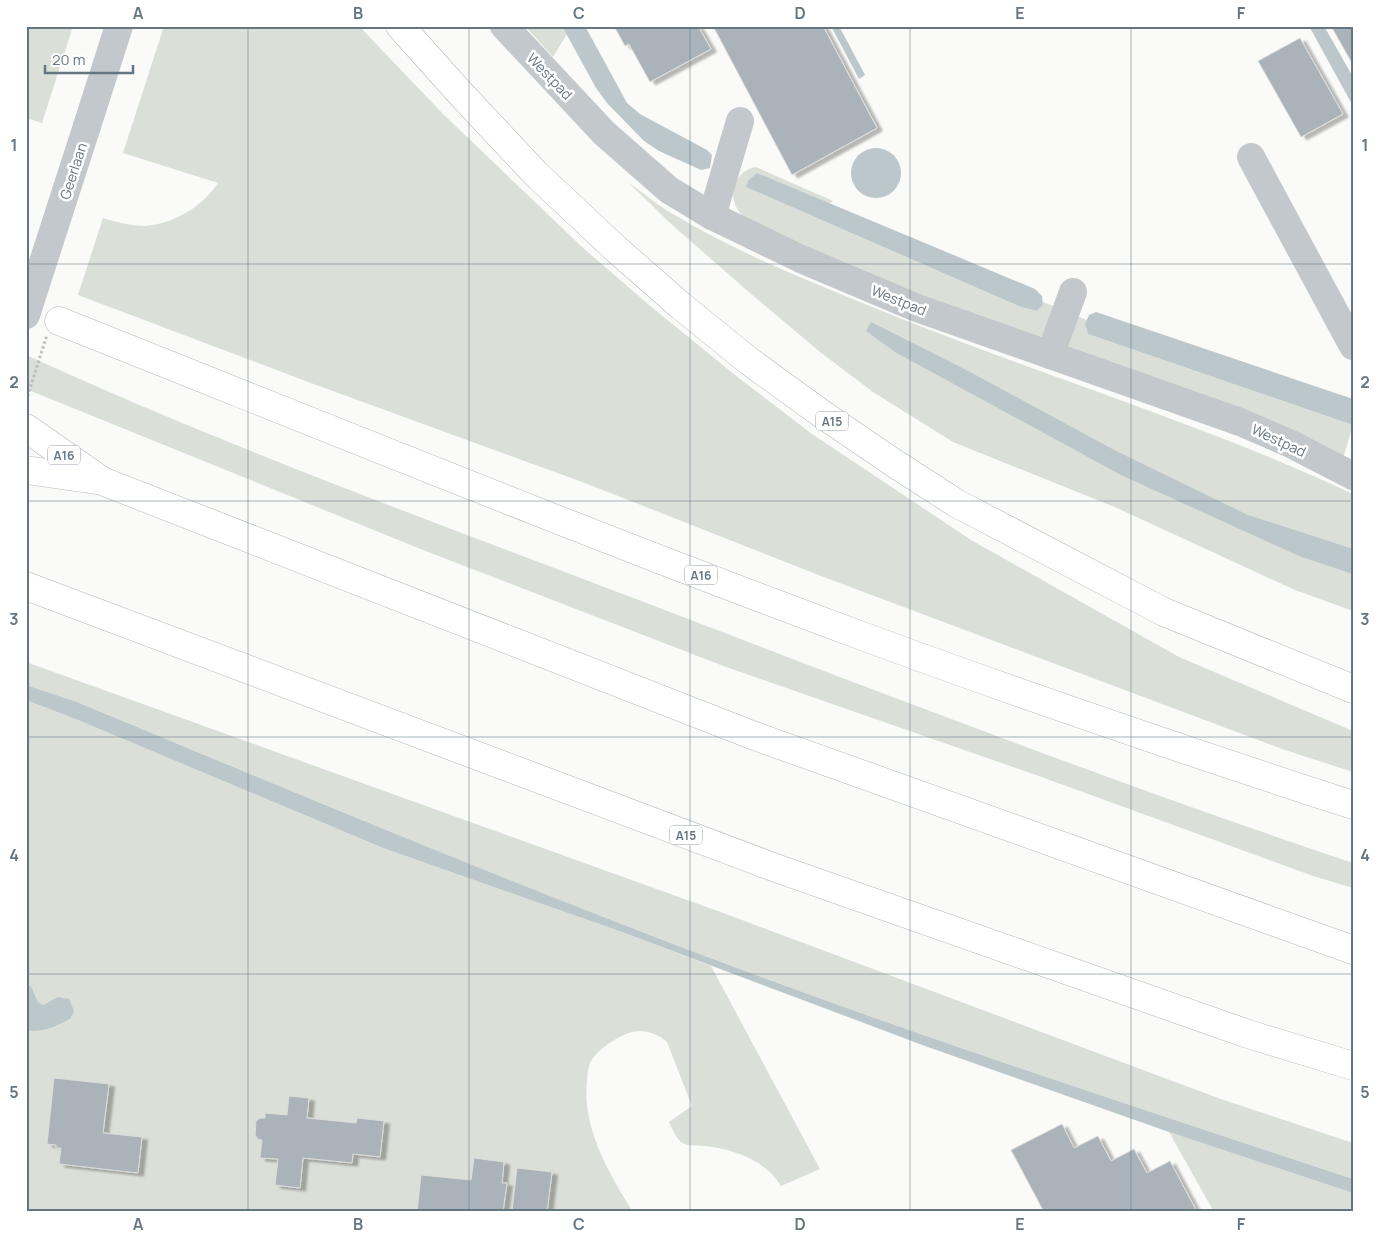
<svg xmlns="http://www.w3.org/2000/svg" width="1379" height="1238" font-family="Manrope,sans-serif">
  <defs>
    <filter id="shadow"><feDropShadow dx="5.5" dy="3" stdDeviation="1" flood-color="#0004"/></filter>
  </defs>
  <rect width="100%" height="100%" fill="#fafaf8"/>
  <!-- green -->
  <g fill="#dadfd7">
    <polygon points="26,26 73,26 42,123 26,118"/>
    <path d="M164,26H359L443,114L582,247L649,305L740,379L812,434L971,540L1179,657L1353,731V772L1285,750L821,576L585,483L311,383L78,295L103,218C116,222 131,226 145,226C174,224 203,206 218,183L123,153Z"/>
    <polygon points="525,26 562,26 567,34 553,57"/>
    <path d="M756,167L833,201L829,204L757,173L746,187L1021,307L1037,311L1043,305V302L1056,307L1041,338L935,303L751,225C747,220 741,215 738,210C727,194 736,170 756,167Z"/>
    <path d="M628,182C643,193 657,205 673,214C732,250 797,276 860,302C1023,370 1193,419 1353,494V611L1295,590L1117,508L953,442L873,392L820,352L750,293L670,223Z"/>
    <polygon points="1074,315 1087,320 1085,324 1088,334 1353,425 1343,458 1062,353"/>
    <path d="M26,355C225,446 431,521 636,599C874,690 1112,782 1353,863V888L1313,876L1036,775L726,667L423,550L26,389Z"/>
    <path d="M26,662L726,914L1218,1098L1353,1143V1179C1136,1107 919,1037 705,956C494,876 286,789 77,702L26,685Z"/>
    <path d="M26,700L78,720L383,848L622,932L711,966L820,1169L781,1186C766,1160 731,1148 703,1146C696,1145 687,1147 681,1142C676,1138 672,1128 669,1122L692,1106L667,1042C654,1031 638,1027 622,1036C611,1041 596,1051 590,1063C588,1068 587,1076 587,1081C582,1129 609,1173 633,1212H318L307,1209L306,1212H26V1030C41,1034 57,1026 70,1019L59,997L43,1005L38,1002L31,986H26Z"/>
    <polygon points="1169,1132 1353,1193 1353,1212 1214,1212"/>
  </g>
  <!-- water -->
  <g fill="#bbc7cb">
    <polygon points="562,26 585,26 627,103 640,114 707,150 712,155 710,168 701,170 659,151 644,141 607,103 596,88"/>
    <polygon points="831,26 839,26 865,75 859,79"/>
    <polygon points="1309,26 1324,26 1353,77 1353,106"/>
    <circle cx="876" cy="173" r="25"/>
    <polygon points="757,173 1035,289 1042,296 1043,305 1037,311 1021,307 746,187 748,181"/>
    <polygon points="1096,312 1353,399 1353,425 1088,334 1085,324 1089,315"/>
    <polygon points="871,322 972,373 1116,451 1248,515 1353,549 1353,574 1299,556 1121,475 895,352 866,331"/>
    <path d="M26,685L77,702C286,789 494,876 705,956C919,1037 1136,1107 1353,1179V1193L1169,1132L925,1046L622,932L383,848L78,720L26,700Z"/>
    <path d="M26,986H31L38,1002L43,1005L58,997L69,999L74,1011L70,1019C57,1026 41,1034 26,1030Z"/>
  </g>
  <!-- building -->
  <g fill="#aab3b9" stroke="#dcdcda" filter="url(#shadow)">
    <polygon points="614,26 698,26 711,49 650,82 629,44 625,46"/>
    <polygon points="713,26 823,26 877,128 792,175"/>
    <polygon points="1331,26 1353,26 1353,65"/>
    <polygon points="1300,38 1343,114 1301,137 1258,61"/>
    <polygon points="54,1078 109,1084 103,1133 142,1137 138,1173 59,1164 61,1148 56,1148 56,1145 47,1144"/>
    <polygon points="289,1096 309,1098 307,1118 356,1123 357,1118 384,1121 380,1157 353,1154 352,1163 303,1158 300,1188 275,1185 278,1159 260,1158 262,1140 258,1139 255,1135 256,1121 260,1118 265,1118 265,1113 287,1115"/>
    <polygon points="1062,1124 1074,1148 1098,1136 1111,1161 1134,1149 1147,1173 1170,1161 1197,1212 1044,1212 1011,1150"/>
    <polygon points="474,1158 504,1162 502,1183 507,1183 503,1212 417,1212 421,1175 471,1180"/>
    <polygon points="517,1168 552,1172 547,1212 512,1211"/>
  </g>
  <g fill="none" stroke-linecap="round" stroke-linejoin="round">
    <defs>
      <g id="highway">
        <polyline points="400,26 460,93 536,174 616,249 681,306 749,361 822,414 894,463 956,503 1164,612 1353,689"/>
        <path d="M59,321C323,426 587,534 854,633C1019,694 1186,751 1353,805"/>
        <polyline points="26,428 102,481 752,735 1353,950"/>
        <polyline points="26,470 96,480"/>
        <polyline points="26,586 773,867 1248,1034 1353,1066"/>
      </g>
    </defs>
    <!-- highway casing -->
    <use href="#highway" stroke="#b4b9bd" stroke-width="29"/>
    <!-- minor -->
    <g stroke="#c3c8cc" stroke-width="28">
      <polyline points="504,26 604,133 669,190 712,216 801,259 917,308 1240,422 1291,444 1353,476"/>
      <polyline points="87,126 119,26"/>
      <polyline points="1251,157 1353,346"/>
      <polyline points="712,216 740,121"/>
      <polyline points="1050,355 1073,292"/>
    </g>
    <!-- highway -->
    <use href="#highway" stroke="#fff" stroke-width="28"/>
    <!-- path-bridge -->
    <polyline stroke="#bbbfc2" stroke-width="3" stroke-dasharray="2.5 2.5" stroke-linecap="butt" points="26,401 47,335"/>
    <!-- minor-bridge -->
    <polyline stroke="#c3c8cc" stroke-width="28" points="26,315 87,126"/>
  </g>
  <!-- grid -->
  <path fill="none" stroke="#657683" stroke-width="1" stroke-opacity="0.55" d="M248,26V1212M469,26V1212M690,26V1212M910,26V1212M1131,26V1212M26,264H1353M26,501H1353M26,737H1353M26,974H1353"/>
  <g text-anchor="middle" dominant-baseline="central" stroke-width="5" stroke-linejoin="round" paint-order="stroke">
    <!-- shield labels -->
    <g fill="#fff" stroke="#939fa8" stroke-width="1">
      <rect x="816" y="411.5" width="32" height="19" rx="4"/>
      <rect x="48" y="445.5" width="32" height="19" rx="4"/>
      <rect x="685" y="565.5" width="32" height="19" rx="4"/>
      <rect x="670" y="825.5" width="32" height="19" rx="4"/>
    </g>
    <g font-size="12" font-weight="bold" fill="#657683">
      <text x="832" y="421">A15</text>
      <text x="64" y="455">A16</text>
      <text x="701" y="575">A16</text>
      <text x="686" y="835">A15</text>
    </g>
    <!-- street labels -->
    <g font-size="14" fill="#657683" stroke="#fff">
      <text transform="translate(550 76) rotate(46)">Westpad</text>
      <text transform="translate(73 171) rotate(-72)">Geerlaan</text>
      <text transform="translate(899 300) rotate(22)">Westpad</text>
      <text transform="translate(1279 440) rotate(25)">Westpad</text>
    </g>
  </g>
  <!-- border -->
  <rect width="1379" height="1238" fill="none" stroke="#ffffff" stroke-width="55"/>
  <!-- scale -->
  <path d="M45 65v8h88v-8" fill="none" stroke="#657683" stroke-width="2.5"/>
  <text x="52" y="65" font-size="15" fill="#657683" stroke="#ffffff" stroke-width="4" paint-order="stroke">20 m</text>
  <rect x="28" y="28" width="1324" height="1182" fill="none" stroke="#657683" stroke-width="2"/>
  <g font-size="16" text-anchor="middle" font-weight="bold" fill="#657683">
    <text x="138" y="19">A</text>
    <text x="358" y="19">B</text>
    <text x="579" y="19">C</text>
    <text x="800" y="19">D</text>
    <text x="1020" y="19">E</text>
    <text x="1241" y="19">F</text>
    <text x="14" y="151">1</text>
    <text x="1365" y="151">1</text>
    <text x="14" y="388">2</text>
    <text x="1365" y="388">2</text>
    <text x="14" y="625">3</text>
    <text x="1365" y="625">3</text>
    <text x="14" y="861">4</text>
    <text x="1365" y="861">4</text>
    <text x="14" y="1098">5</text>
    <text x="1365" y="1098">5</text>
    <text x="138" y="1230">A</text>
    <text x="358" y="1230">B</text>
    <text x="579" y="1230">C</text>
    <text x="800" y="1230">D</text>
    <text x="1020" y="1230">E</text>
    <text x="1241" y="1230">F</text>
  </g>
</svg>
